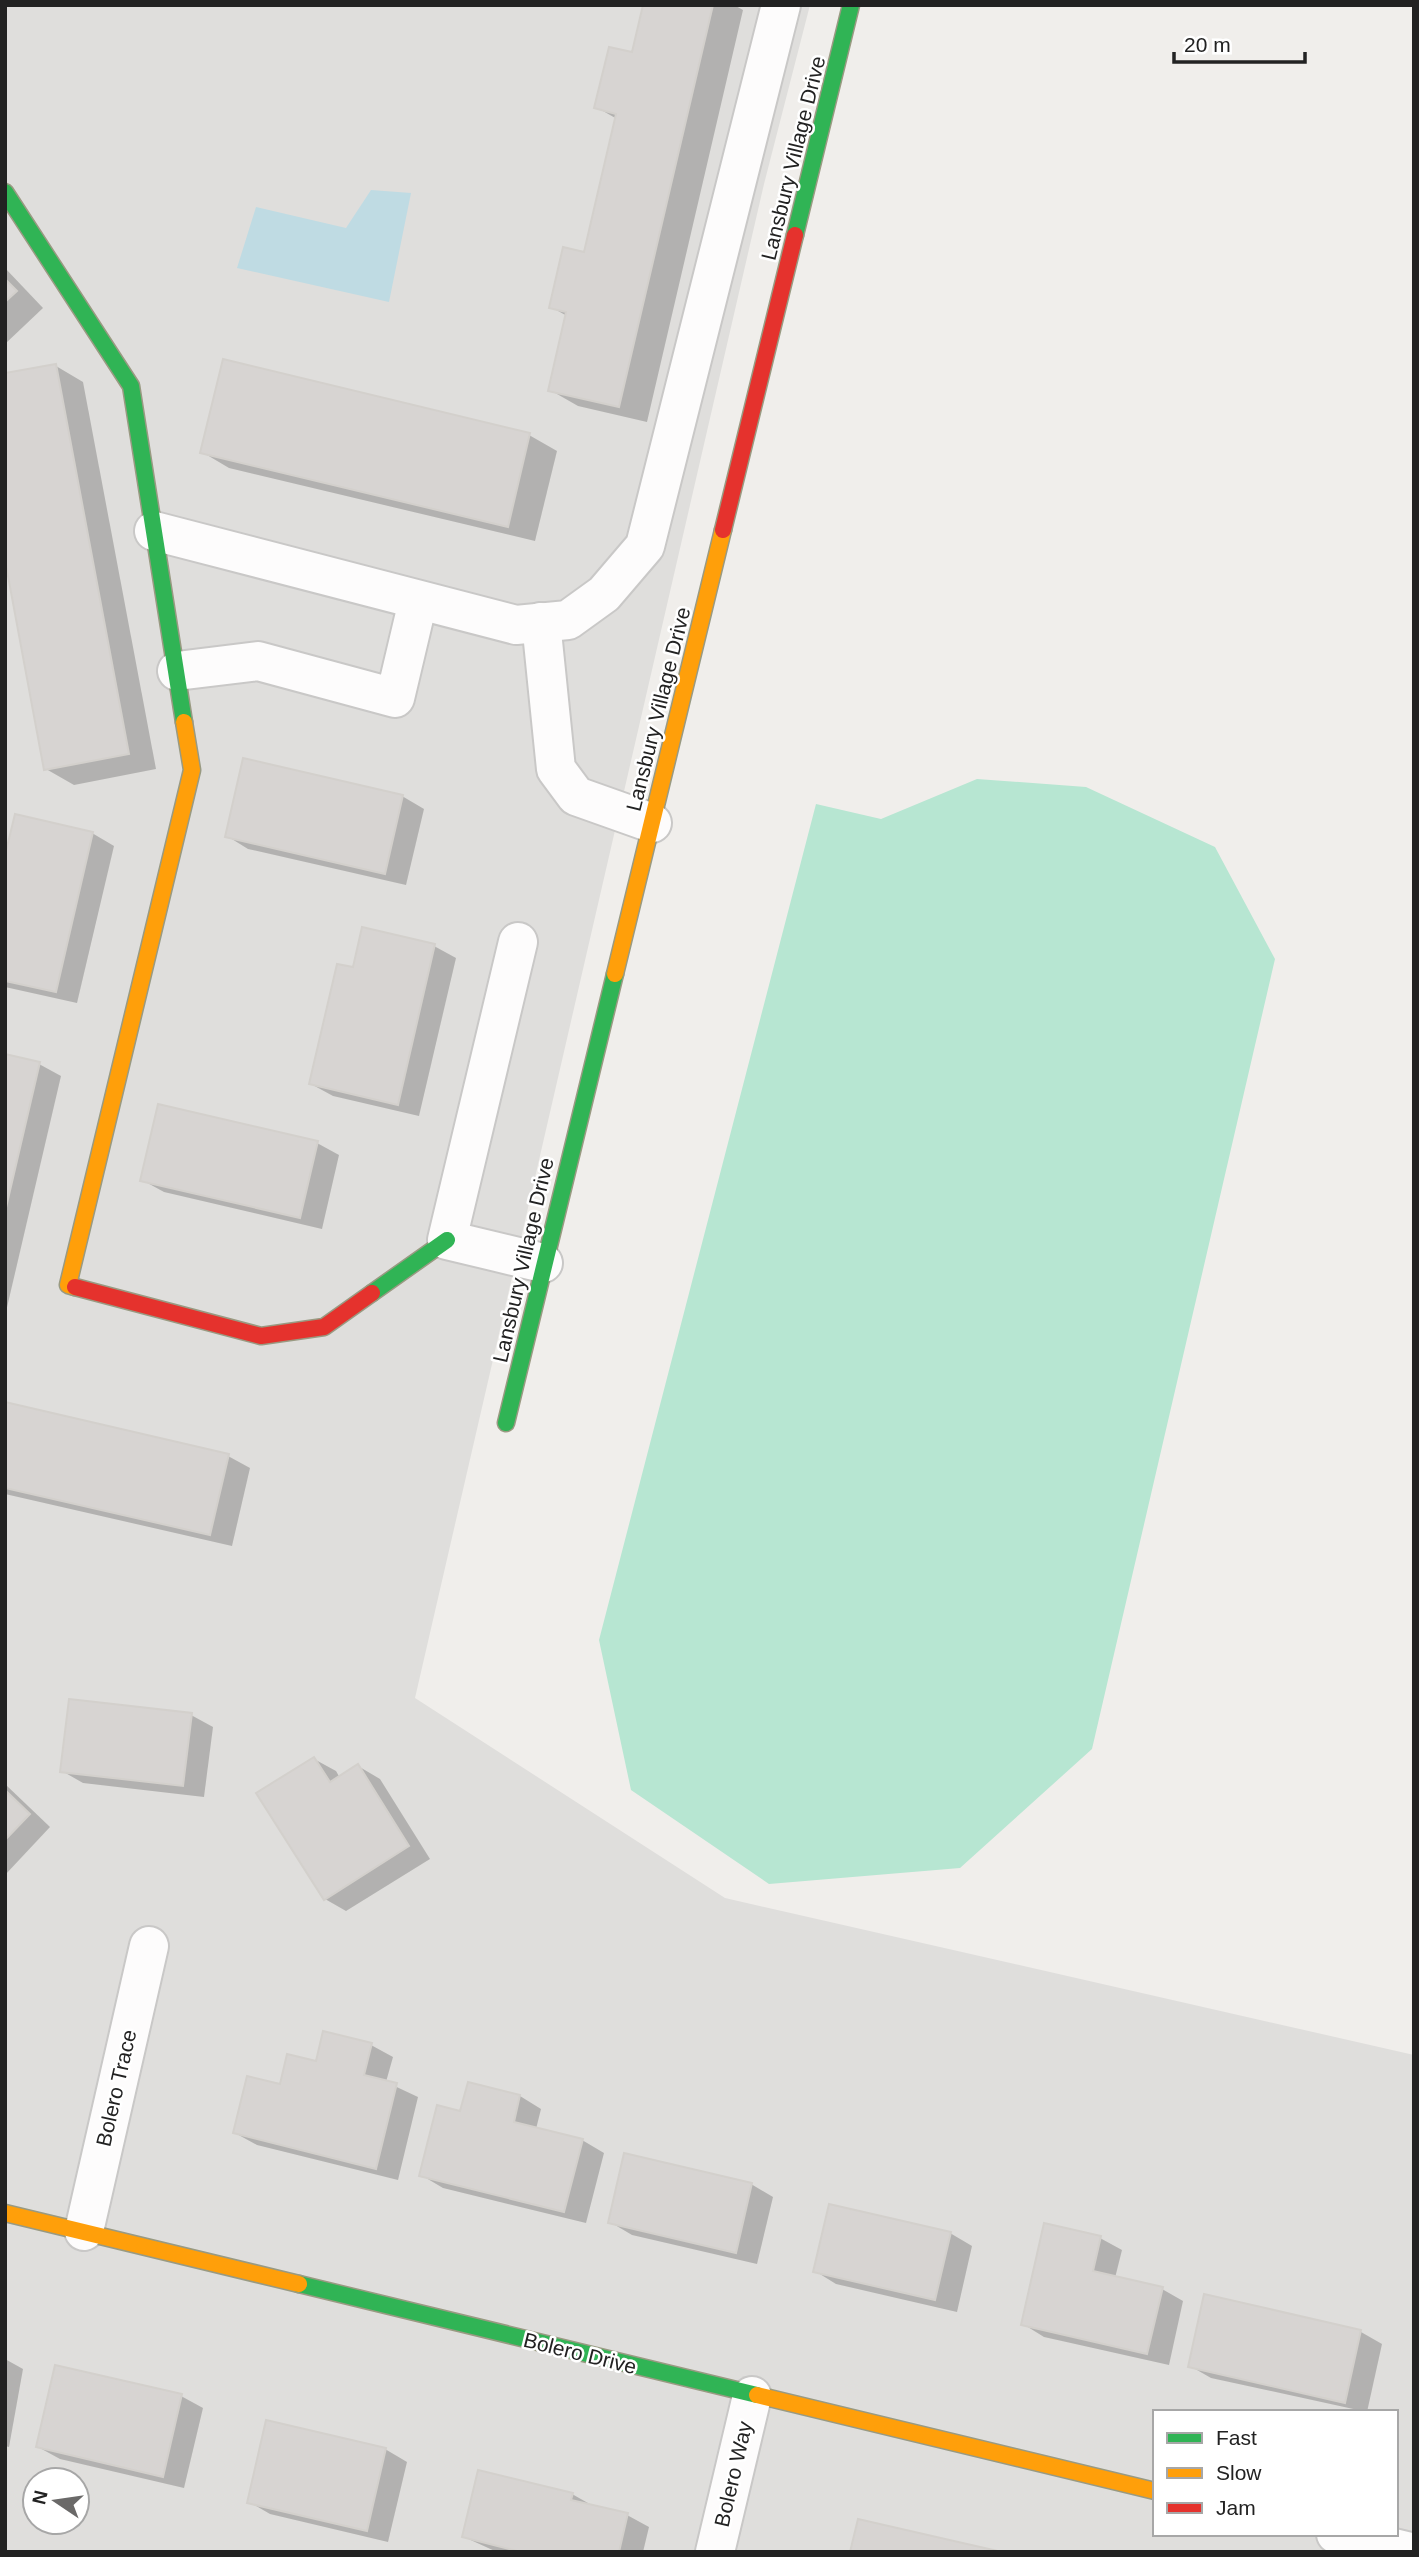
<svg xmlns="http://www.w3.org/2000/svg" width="1419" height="2557" font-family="Helvetica,sans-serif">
  <rect width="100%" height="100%" fill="#f0eeeb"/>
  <!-- residential -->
  <path fill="#dfdedc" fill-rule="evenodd" d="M5,5H810L764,184L415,1698L725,1898L1414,2055V2552H5ZM1155,2412H1396V2534H1155ZM35,2480H77V2522H35Z"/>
  <!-- pitch -->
  <polygon fill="#b7e6d2" points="977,779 1086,787 1215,847 1275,959 1092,1749 960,1868 769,1884 631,1790 599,1640 816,804 881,819"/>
  <!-- water -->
  <polygon fill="#bfdbe3" points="371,190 411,193 389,302 237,268 256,207 346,228"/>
  <!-- shadow -->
  <g fill="#0003">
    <polygon points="645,5 734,5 743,10 647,422 578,406 550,390 567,316 551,307 585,254 617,119 596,107 633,54"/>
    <polygon points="5,268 43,308 5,344"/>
    <polygon points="56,366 83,382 156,769 74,785 46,769"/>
    <polygon points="529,435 557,451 535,541 229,468 202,452"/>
    <polygon points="402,796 424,809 406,885 248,849 227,836"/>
    <polygon points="92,833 114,846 77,1003 5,987 5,863"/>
    <polygon points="434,946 456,958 419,1116 333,1096 311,1084"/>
    <polygon points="5,1056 39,1064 61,1076 5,1316"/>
    <polygon points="317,1143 339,1155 322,1229 164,1192 142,1180"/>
    <polygon points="5,1404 228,1456 250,1468 232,1546 5,1494"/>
    <polygon points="191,1715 213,1727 204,1797 83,1783 62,1771"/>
    <polygon points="314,1759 336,1771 340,1778 358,1766 380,1779 430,1859 346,1911 325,1899"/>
    <polygon points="5,1784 50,1827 5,1875"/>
    <polygon points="371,2045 393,2057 386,2082 418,2097 398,2180 257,2145 235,2133 282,2087 317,2063"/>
    <polygon points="520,2096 541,2109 536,2129 582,2140 604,2153 586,2223 443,2188 421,2175 462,2113"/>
    <polygon points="751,2184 773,2197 757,2264 632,2235 610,2222"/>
    <polygon points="950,2233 972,2246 957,2312 836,2284 815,2271"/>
    <polygon points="1100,2238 1122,2250 1115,2278 1162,2289 1183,2301 1169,2365 1044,2337 1023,2324"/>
    <polygon points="1206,2296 1361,2332 1382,2344 1367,2412 1211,2378 1190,2366"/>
    <polygon points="5,2359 23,2369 9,2447 5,2446"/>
    <polygon points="181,2396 203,2408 184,2488 60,2459 38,2447"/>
    <polygon points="385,2449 407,2462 388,2542 270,2514 249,2502"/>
    <polygon points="572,2494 595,2507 627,2515 649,2527 643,2552 497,2552 464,2537"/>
  </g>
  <!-- building -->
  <g fill="#d7d4d2" stroke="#d3d0cc" stroke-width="2">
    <polygon points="643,5 713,5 619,407 548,391 566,312 549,308 563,247 584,252 616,114 594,108 609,47 632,52"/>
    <polygon points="5,279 17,291 5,302"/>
    <polygon points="223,359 530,433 508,527 200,453"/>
    <polygon points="56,364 129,754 44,770 5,560 5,373"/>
    <polygon points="243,758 403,795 385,874 225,837"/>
    <polygon points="15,814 93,832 56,992 5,981 5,855"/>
    <polygon points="362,927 435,944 398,1105 309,1084 337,964 353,967"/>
    <polygon points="5,1054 40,1062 5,1212"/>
    <polygon points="158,1104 318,1141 300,1218 140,1181"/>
    <polygon points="5,1402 229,1454 210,1535 5,1488"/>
    <polygon points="69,1699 192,1713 183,1786 60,1772"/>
    <polygon points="314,1757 330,1782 358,1764 409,1846 324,1900 256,1793"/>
    <polygon points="5,1790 30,1814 5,1840"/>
    <polygon points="323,2031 372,2043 364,2075 397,2083 376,2169 233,2133 247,2076 280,2084 287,2054 316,2061"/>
    <polygon points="468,2082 520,2095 514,2122 583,2139 564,2212 419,2176 437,2105 460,2111"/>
    <polygon points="624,2153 752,2183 736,2253 608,2223"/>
    <polygon points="829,2204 951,2232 935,2300 813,2272"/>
    <polygon points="1044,2223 1101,2236 1093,2271 1163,2287 1147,2354 1021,2325"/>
    <polygon points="1204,2294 1361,2330 1345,2403 1188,2367"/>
    <polygon points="55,2365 182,2394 163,2477 36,2447"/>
    <polygon points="266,2420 386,2448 367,2531 247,2503"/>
    <polygon points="478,2470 573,2493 571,2500 628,2513 619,2552 521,2552 462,2537"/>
    <polygon points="858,2519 1002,2552 850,2552"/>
  </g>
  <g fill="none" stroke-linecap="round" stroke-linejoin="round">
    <defs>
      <g id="street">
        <polyline points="154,531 516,625 568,620 604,594 645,546 781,5"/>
        <polyline points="541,622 556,769 576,796 652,823"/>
        <polyline points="177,671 258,661 395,698 418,601"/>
        <polyline points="518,942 447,1240 543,1263"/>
        <polyline points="84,2231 149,1946"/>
        <polyline points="1336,2534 1410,2552"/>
        <polyline points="715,2552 752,2396"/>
      </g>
      <g id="fast">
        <polyline points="5,192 131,386 184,722"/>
        <polyline points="795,235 851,5"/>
        <polyline points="372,1293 447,1240"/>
        <polyline points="506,1423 615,974"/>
        <polyline points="299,2284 757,2395"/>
      </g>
      <g id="slow">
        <polyline points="615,974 723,530"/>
        <polyline points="75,1287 68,1285 192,770 184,722"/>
        <polyline points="5,2213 299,2284"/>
        <polyline points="757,2395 1155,2491"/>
      </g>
      <g id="jam">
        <polyline points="723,530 795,235"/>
        <polyline points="75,1287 261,1336 324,1327 372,1293"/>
      </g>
    </defs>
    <!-- street casing -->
    <use href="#street" stroke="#c9c8c7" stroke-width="42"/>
    <!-- fast casing -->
    <use href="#fast" stroke="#999a82" stroke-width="19"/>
    <!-- slow casing -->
    <use href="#slow" stroke="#999a82" stroke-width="19"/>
    <!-- jam casing -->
    <use href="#jam" stroke="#999a82" stroke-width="19"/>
    <!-- street -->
    <use href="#street" stroke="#fdfcfc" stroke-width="38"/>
    <!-- fast -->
    <use href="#fast" stroke="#30b455" stroke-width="16"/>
    <!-- slow -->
    <use href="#slow" stroke="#ff9f0a" stroke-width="16"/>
    <!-- jam -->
    <use href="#jam" stroke="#e5322d" stroke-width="16"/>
  </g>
  <g text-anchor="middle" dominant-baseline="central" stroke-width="5" stroke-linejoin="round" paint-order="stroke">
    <!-- street labels -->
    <g font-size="21" fill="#222" stroke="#fff">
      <text transform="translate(793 158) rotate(-76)">Lansbury Village Drive</text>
      <text transform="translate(658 709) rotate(-76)">Lansbury Village Drive</text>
      <text transform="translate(523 1260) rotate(-77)">Lansbury Village Drive</text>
      <text transform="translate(116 2088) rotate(-77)">Bolero Trace</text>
      <text transform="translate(580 2353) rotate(14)">Bolero Drive</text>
      <text transform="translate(733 2474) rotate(-77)">Bolero Way</text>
    </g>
  </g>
  <!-- border -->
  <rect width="1419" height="2557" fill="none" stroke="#222222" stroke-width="14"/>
  <!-- legend -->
  <rect x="1153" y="2410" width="245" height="126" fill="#ffffff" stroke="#a7a7a7" stroke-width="2"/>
  <rect x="1167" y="2433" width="35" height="10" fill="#30b455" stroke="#a7a7a7" stroke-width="2"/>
  <text x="1216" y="2445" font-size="21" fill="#222222">Fast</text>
  <rect x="1167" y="2468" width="35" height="10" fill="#ff9f0a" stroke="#a7a7a7" stroke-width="2"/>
  <text x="1216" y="2480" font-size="21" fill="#222222">Slow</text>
  <rect x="1167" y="2503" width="35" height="10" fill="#e5322d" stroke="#a7a7a7" stroke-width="2"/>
  <text x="1216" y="2515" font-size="21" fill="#222222">Jam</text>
  <!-- north arrow -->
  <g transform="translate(56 2501) rotate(283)"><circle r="33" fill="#ffffff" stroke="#a7a7a7" stroke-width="2"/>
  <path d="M0-5L12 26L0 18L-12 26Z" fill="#6a6968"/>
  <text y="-10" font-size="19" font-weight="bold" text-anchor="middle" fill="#222222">N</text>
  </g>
  <!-- scale -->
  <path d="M1174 52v10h131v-10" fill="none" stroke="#222222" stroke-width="3.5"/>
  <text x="1184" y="52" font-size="21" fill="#222222" stroke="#ffffff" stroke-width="5" paint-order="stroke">20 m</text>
</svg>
